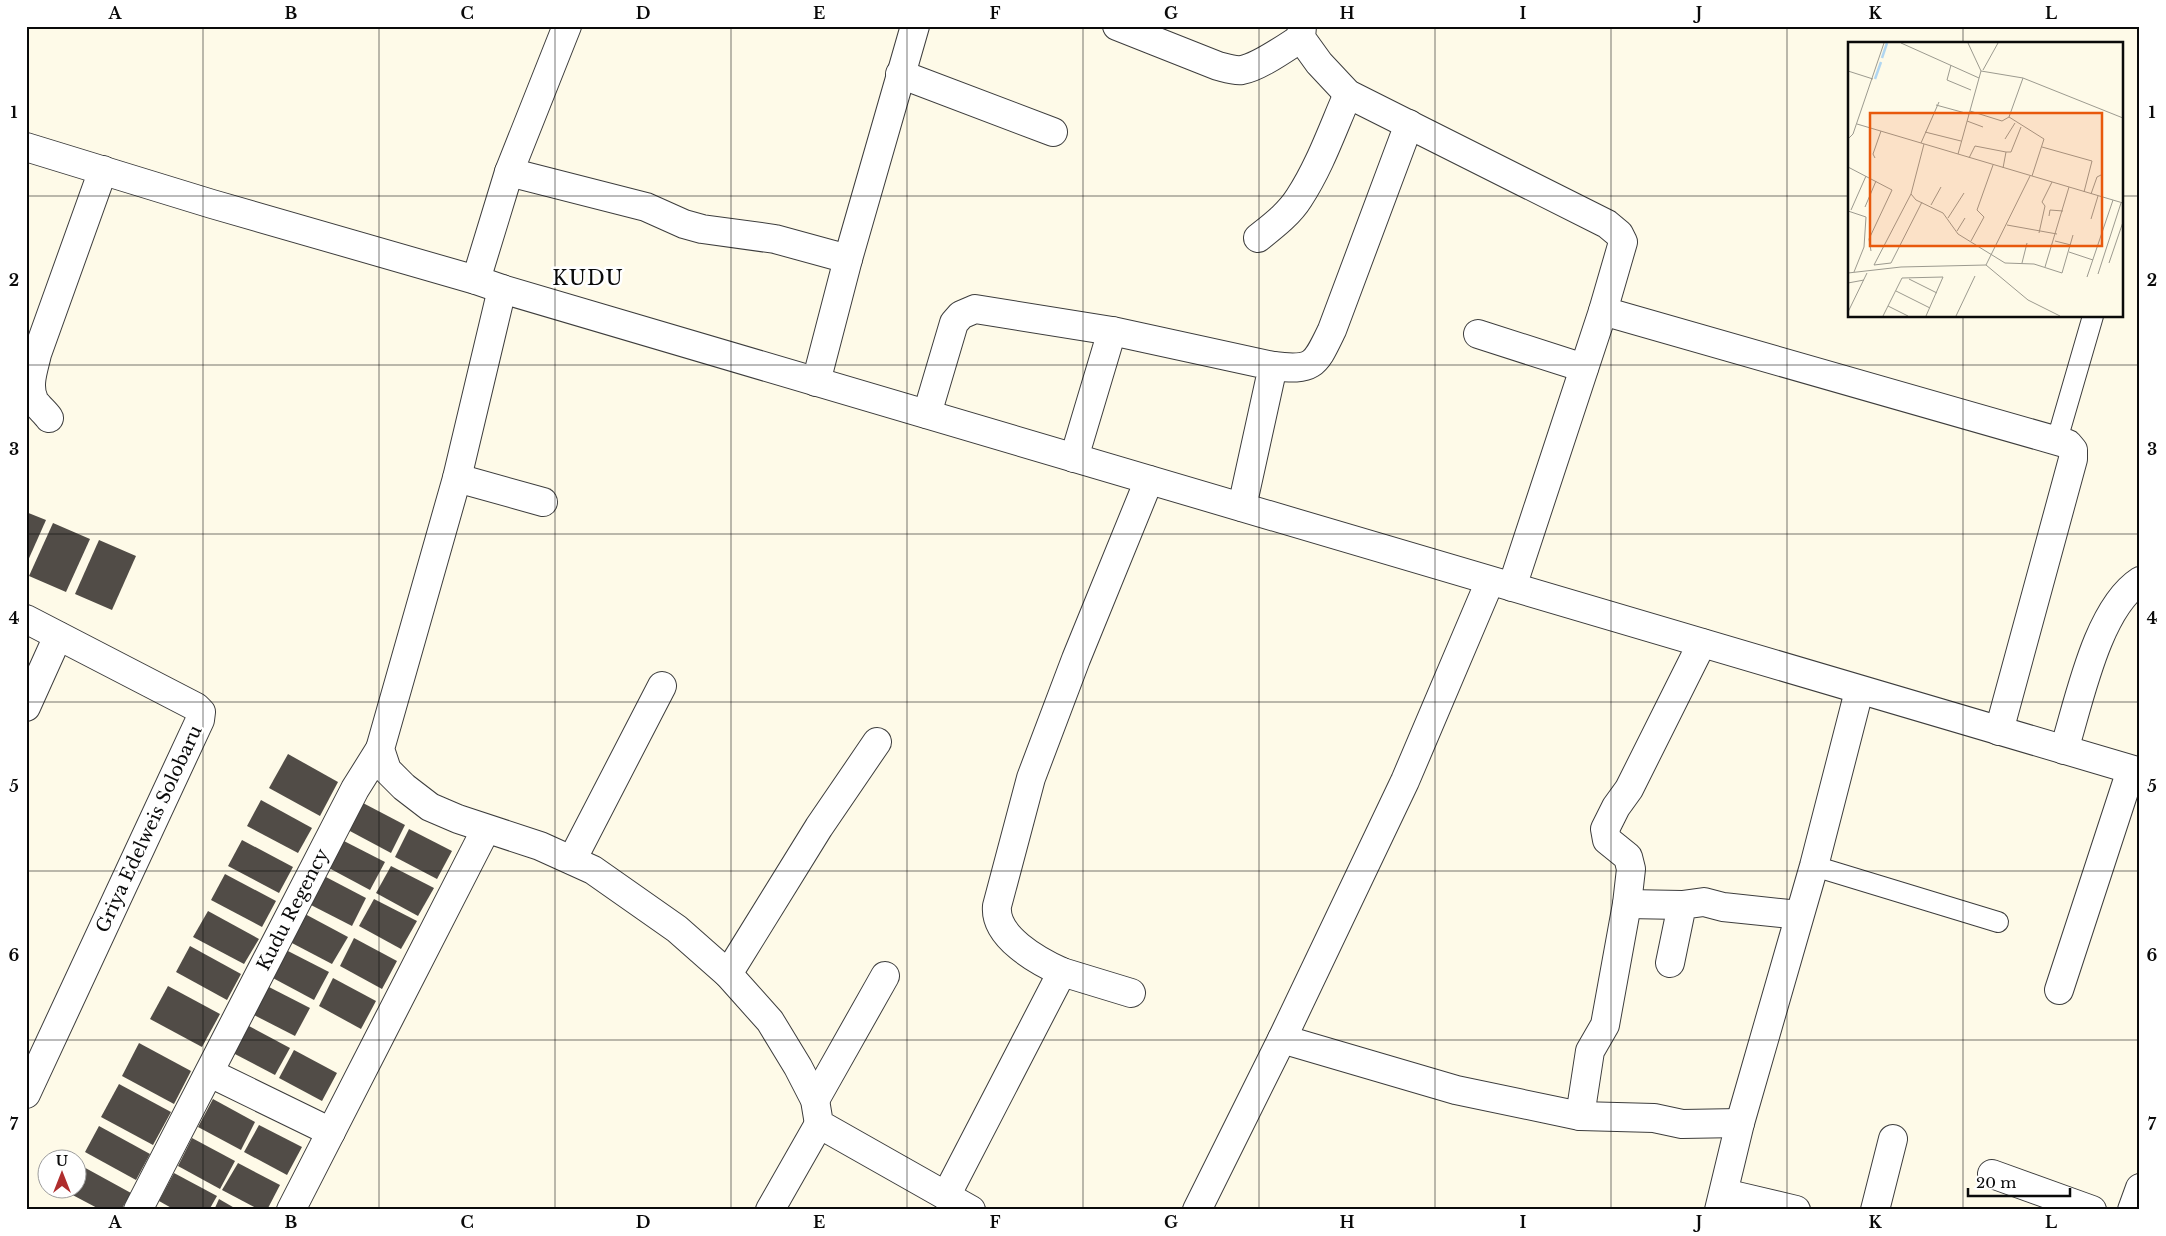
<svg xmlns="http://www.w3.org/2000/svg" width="2166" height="1236" font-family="'Libre Baskerville',serif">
  <rect width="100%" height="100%" fill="#fefae8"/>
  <!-- building -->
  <g fill="#514c47">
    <polygon points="26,512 46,520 26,565"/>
    <polygon points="53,523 90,539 66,592 29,576"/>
    <polygon points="99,540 136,556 112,610 75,594"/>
    <polygon points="288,754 338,782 320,816 269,788"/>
    <polygon points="261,800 312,828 298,853 247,826"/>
    <polygon points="363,803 405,825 391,853 348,830"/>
    <polygon points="409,829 452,851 437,879 395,857"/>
    <polygon points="242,840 293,867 279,893 228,866"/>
    <polygon points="342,840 385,862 370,890 327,867"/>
    <polygon points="391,866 434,888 418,916 376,893"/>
    <polygon points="225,874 276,901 262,927 211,900"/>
    <polygon points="324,876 366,898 352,926 309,904"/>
    <polygon points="374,899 417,921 401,949 359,926"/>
    <polygon points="208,911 259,939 244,964 193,937"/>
    <polygon points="305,914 348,937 332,964 290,942"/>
    <polygon points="354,938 397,961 382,989 340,966"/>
    <polygon points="190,946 241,974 227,1000 176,972"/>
    <polygon points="286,950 329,972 314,1000 271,977"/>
    <polygon points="333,978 376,1001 361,1029 319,1006"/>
    <polygon points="168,986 220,1014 202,1047 150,1019"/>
    <polygon points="267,986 310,1008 295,1036 252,1014"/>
    <polygon points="247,1025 290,1048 275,1075 233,1053"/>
    <polygon points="139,1043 191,1071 174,1104 122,1076"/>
    <polygon points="294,1050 337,1073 322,1101 279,1078"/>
    <polygon points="119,1084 171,1112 153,1145 101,1117"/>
    <polygon points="213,1099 255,1122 241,1150 198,1127"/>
    <polygon points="259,1125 302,1147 287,1175 244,1152"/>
    <polygon points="99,1126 150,1154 136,1180 85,1152"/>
    <polygon points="192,1138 235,1161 220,1189 178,1166"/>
    <polygon points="238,1163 280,1185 267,1210 260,1210 222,1190"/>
    <polygon points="80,1165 131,1193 121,1210 101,1210 65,1191 67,1188 78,1188 78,1169"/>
    <polygon points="174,1173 217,1196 209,1210 175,1210 159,1201"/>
    <polygon points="219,1199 238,1210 214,1210"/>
  </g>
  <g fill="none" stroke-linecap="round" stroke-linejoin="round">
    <defs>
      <g id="service">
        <polyline points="2057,440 2093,316"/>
        <polyline points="1814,866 1998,922"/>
      </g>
      <g id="minor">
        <path d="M1117,26L1218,66C1226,68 1234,71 1242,70C1259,67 1285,48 1301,38"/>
        <polyline points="1302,26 1301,38 1319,63 1348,94 1607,224 1619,234 1623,242 1603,311 1512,587"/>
        <polyline points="900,74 1053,132"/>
        <polyline points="26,147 212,204 476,280 502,289 2140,772"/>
        <polyline points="509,172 646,207 684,224 702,229 775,239 848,259"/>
        <path d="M1258,238C1273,226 1289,214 1299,198C1320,166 1333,128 1348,94"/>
        <polyline points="476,280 509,172 567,26"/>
        <polyline points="502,289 457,478 380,749 387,770 404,787 430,807 458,819 540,846 593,870 677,929 728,974 770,1021 798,1067 815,1100 819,1124 971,1210"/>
        <polyline points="1603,311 2068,444 2073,450 2073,459 1999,731"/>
        <polyline points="1478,334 1584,368"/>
        <path d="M1273,366C1314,371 1315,365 1332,330L1409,124"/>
        <polyline points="816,382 848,259 915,26"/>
        <polyline points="927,414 954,323 961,315 975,309 1112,331 1273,366 1242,507"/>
        <path d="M49,418C45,412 37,406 34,400C27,385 34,368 37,354L103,170"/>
        <polyline points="1074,458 1112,331"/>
        <polyline points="457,478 543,502"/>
        <polyline points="26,619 196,707 201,712 200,720 26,1094"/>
        <polyline points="26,707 58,636"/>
        <path d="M2064,750C2079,702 2097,609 2140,581"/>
        <polyline points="572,860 662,686"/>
        <polyline points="1627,904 1682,905"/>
        <polyline points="1670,963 1682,905 1704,902 1723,907 1799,915"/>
        <polyline points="1062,972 1131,993"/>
        <polyline points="728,974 819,827 877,742"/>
        <polyline points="2059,990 2131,770"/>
        <polyline points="1282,1039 1456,1090 1580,1116 1654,1118 1682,1124 1740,1123"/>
        <polyline points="210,1073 331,1132"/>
        <polyline points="815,1100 885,976"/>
        <polyline points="1580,1116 1590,1051 1605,1025 1627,904 1631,869 1628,857 1607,840 1605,829 1616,807 1629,789 1702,643"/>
        <polyline points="1992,1174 2092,1210"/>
        <polyline points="1724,1193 1796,1210"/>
        <path d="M946,1196L1062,972C1038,961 994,937 997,906L1031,778L1076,659L1149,480"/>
        <path id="s1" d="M138,1210L355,789L380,749"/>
        <polyline points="291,1210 486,829"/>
        <polyline points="770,1210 819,1124"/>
        <polyline points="1197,1210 1282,1039 1405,781 1490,581"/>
        <polyline points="1719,1210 1740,1123 1814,866 1859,691"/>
        <polyline points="1875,1210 1893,1139"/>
        <polyline points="2132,1210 2140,1188"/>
      </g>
    </defs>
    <!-- service casing -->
    <use href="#service" stroke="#3d3d3d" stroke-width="22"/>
    <!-- minor casing -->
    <use href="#minor" stroke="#3d3d3d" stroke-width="30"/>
    <!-- service -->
    <use href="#service" stroke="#fff" stroke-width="20"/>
    <!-- minor -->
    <use href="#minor" stroke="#fff" stroke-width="28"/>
  </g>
  <!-- grid -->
  <path fill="none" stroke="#0a0a0a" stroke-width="1" stroke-opacity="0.55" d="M203,26V1210M379,26V1210M555,26V1210M731,26V1210M907,26V1210M1083,26V1210M1259,26V1210M1435,26V1210M1611,26V1210M1787,26V1210M1963,26V44M26,196H1850M2122,196H2140M1963,316V1210M26,365H2140M26,534H2140M26,702H2140M26,871H2140M26,1040H2140"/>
  <g text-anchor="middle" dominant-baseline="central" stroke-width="5" stroke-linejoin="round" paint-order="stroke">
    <!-- street labels -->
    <g font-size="18" fill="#0a0a0a" stroke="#fff">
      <text transform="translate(149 829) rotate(-65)">Griya Edelweis Solobaru</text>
      <text stroke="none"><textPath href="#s1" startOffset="338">Kudu Regency</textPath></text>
    </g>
    <!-- quarter labels -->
    <g font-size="20" letter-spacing="1" fill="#0a0a0a" stroke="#fff">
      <text x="588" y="278">KUDU</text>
    </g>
  </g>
  <!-- overview -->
  <g transform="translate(1848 42)">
    <rect width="275" height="275" fill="#fefae8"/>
    <path fill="none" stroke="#b1d6f1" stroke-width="2.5" d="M34,16L39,1M27,37L33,20"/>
    <path fill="none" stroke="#9c9a8f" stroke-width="1" d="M53,1L131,36M120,1L133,29L175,36L161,75L196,97L184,134M103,23L99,38L123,48M135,28L150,1M0,29L25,37M175,36L275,76M88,63L121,72M122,69L154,79L161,75M119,79L135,85M9,82L275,161M77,90L113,99M0,97L5,92L36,1M157,97L167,81M73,101L91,60M194,105L244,119L236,150M158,110H163L173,85M110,112L133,29M27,116L25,112L33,89M121,116L127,104L158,110L155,126M0,125L44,148L21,197L23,209M63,152L68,158L95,171L110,192L157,221L186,222L214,231L225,193M243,152L249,135L255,132M74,160L43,221L26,223L63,152L76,102M83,163L93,145M17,165L28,139M3,168L18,134M0,169L18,175L16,205L6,230M201,174L202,168L215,169M100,176L116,151M243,177L250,154M159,183L209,192M109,189L117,176M191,191L197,164L194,160L204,140M123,199L136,175L129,168L145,123M207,199L223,203M221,210L245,218M174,221L179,201M261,221L275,180M138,223L180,258L212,274M197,225L221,145M0,231L53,225L138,223L182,134M250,232L273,161M239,235L265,158M61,237L89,251M0,241L16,238M48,249L82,266M40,264L60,274M0,270L19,231M35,274L54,236L95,235L78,274M108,274L127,234"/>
    <path fill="#e8590c" fill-opacity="0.15" stroke="#e8590c" stroke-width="2.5" d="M22,71H254V204H22Z"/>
    <rect width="275" height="275" fill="none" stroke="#0a0a0a" stroke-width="2.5"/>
  </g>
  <!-- border -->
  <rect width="2166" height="1236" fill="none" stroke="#ffffff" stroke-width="55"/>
  <!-- north arrow -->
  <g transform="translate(62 1174)"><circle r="24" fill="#ffffff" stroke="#9d9d9d"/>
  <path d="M0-4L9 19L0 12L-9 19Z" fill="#af2d2d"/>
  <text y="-8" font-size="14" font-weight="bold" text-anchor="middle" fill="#0a0a0a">U</text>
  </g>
  <!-- scale -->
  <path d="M1968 1188v8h102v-8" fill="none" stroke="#0a0a0a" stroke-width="2.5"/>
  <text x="1976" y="1188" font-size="15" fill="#0a0a0a" stroke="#ffffff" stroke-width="4" paint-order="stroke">20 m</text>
  <rect x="28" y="28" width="2110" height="1180" fill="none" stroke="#0a0a0a" stroke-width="2"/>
  <g font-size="16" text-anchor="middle" font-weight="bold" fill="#0a0a0a">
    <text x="115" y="19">A</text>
    <text x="291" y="19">B</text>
    <text x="467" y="19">C</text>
    <text x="643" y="19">D</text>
    <text x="819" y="19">E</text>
    <text x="995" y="19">F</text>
    <text x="1171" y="19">G</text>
    <text x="1347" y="19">H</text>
    <text x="1523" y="19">I</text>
    <text x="1699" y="19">J</text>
    <text x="1875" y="19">K</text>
    <text x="2051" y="19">L</text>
    <text x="14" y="118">1</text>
    <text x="2152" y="118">1</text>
    <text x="14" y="286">2</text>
    <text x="2152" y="286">2</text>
    <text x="14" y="455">3</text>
    <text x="2152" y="455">3</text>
    <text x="14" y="624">4</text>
    <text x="2152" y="624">4</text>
    <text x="14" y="792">5</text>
    <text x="2152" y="792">5</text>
    <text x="14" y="961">6</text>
    <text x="2152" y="961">6</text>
    <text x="14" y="1130">7</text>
    <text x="2152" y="1130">7</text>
    <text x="115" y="1228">A</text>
    <text x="291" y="1228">B</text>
    <text x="467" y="1228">C</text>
    <text x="643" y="1228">D</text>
    <text x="819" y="1228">E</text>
    <text x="995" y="1228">F</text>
    <text x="1171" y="1228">G</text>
    <text x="1347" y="1228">H</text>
    <text x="1523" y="1228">I</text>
    <text x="1699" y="1228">J</text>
    <text x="1875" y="1228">K</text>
    <text x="2051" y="1228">L</text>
  </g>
</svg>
